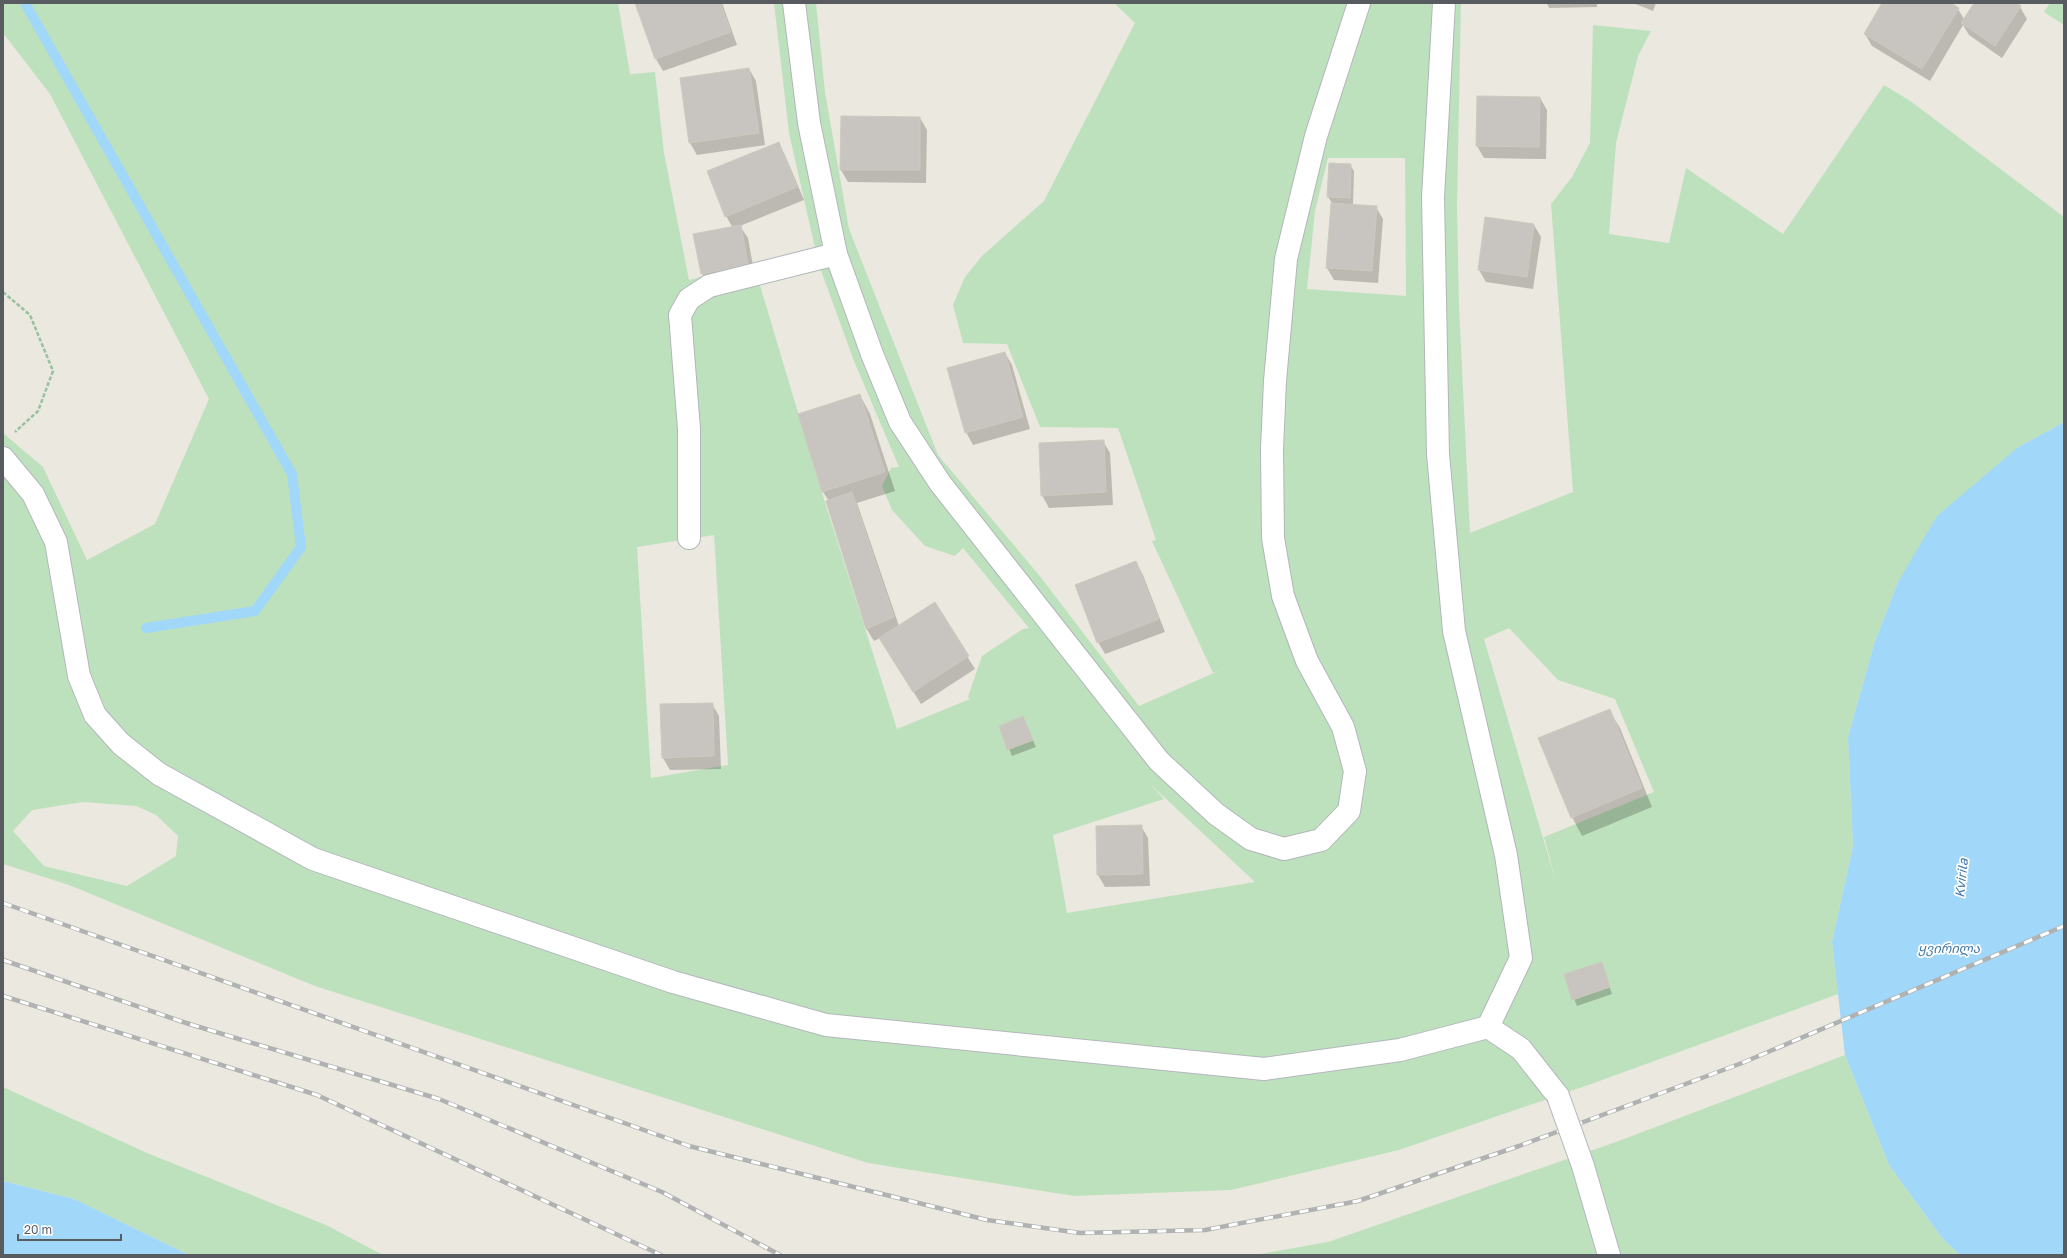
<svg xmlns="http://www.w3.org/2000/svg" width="2067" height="1258" font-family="'Golos Text','Noto Sans Georgian',sans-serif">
  <rect width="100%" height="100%" fill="#ebe8df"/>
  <!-- green -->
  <g fill="#bee1bd" fill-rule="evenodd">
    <path d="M3,3H618L630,74L621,75L655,72L664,153L689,280L815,248L789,133L774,3H816L825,92L849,229L938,455L1039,575L1139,706L1223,669L1213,673L1152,541L1156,540L1118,428L1040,427L1007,344L963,343L953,305L965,277L982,256L1044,201L1135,23L1114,3H1461L1457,207L1459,305L1470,533L1573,492L1551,204L1572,177L1590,143L1593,25L1651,31L1638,56L1616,143L1609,234L1669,243L1686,168L1783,234L1884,85L1909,100L2064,217V422L2017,448L1898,582L1874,644L1848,737L1853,846L1832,942L1838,994L1594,1083L1399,1150L1231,1190L1074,1196L868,1163L315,986L69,885L3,864V433L43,467L87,560L155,524L209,399L50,94L3,33ZM1328,158H1405L1406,296L1307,289L1315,211ZM819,265L854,361L899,467L891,468L882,486L892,510L925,546L955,556L963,548L1029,628L1023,629L982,656L968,697L970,699L897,729L823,496L759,282ZM714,535L728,765L651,778L637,547ZM1509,628L1558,680L1615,699L1654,792L1544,837L1556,882L1484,639ZM1149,783L1255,882L1067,913L1053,835L1164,799ZM83,802L136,806L156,815L178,836L176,856L127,886L44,866L13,831L32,810Z"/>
    <polygon points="2050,3 2064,3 2064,25 2044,12"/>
    <polygon points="1845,1055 1889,1165 1942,1238 1960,1255 1255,1255 1328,1242 1616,1142"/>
    <polygon points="3,1087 147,1153 326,1225 383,1255 189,1255 74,1199 3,1181"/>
  </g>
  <!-- water -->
  <g fill="#a1d7f9">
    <polygon points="2064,422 2064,1255 1960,1255 1942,1238 1889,1165 1845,1055 1832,942 1853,846 1848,737 1874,644 1898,582 1937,516 2017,448"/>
    <polygon points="3,1181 74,1199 189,1255 3,1255"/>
  </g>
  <!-- shadow -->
  <g fill="#0003">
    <polygon points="636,3 722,3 737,45 663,71 656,59"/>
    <polygon points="1547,3 1597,3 1597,7 1549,8"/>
    <polygon points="1633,3 1656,3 1653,11"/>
    <polygon points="1884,3 1949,3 1958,9 1964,19 1975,3 2014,3 2020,7 2027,19 2002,58 1969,35 1963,25 1930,81 1872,46 1865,34"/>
    <polygon points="749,69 756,81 765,145 697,155 690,143"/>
    <polygon points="1540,98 1547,110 1546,159 1484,158 1477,146"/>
    <polygon points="920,118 927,130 926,183 848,182 841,170"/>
    <polygon points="778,143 785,155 804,200 740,226 748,238 755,277 709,286 702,273 733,228 726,216"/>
    <polygon points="1350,165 1354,171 1353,205 1376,207 1383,219 1378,283 1334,280 1327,268 1332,203 1328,197"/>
    <polygon points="1534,225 1541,237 1533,289 1486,282 1479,270"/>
    <polygon points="1005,353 1012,365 1030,429 973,445 966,432"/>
    <polygon points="860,395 870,414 895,491 857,503 899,626 934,604 975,669 921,704 880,638 874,641 866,628 829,501 823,492 799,415"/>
    <polygon points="1103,441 1110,453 1113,505 1049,508 1042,495"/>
    <polygon points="1136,562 1143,575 1165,632 1105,654 1098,642"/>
    <polygon points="712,704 719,716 721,769 670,770 663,758"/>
    <polygon points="1609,710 1620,728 1652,807 1582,836 1572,817"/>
    <polygon points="1023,718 1036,747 1012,756 1000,727"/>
    <polygon points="1141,826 1148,838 1150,886 1105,887 1098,875"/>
    <polygon points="1601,963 1612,994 1577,1006 1565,975"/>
  </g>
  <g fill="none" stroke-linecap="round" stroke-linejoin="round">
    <!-- stream -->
    <polyline stroke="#a1d7f9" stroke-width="10" points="25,3 292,474 301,547 255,611 146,628"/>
  </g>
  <!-- building -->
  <g fill="#c8c4bf" stroke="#cfc9be">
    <polygon points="635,3 720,3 731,32 655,59"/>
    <polygon points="1882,3 1951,3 1959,8 1922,69 1864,34"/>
    <polygon points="1974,3 2016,3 2021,6 1995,46 1961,23"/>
    <polygon points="749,68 759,133 689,143 680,78"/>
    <polygon points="1477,96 1540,97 1539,147 1476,146"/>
    <polygon points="841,116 920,117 920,170 840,170"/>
    <polygon points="779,142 797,187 725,217 707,171"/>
    <polygon points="1329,163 1351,164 1350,198 1327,197"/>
    <polygon points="1331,203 1377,206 1372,271 1326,268"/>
    <polygon points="1485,217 1534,224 1527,277 1478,270"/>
    <polygon points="741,225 748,265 701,274 693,234"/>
    <polygon points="1005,352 1023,417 965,433 947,368"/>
    <polygon points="860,394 885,472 822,492 798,414"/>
    <polygon points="1104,440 1106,492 1041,496 1039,443"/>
    <polygon points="852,492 894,617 866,629 826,501"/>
    <polygon points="1136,561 1159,619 1097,643 1075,585"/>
    <polygon points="935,602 969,656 913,692 879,638"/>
    <polygon points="713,703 714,756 662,758 660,704"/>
    <polygon points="1610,709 1642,788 1571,818 1538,738"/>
    <polygon points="1023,716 1033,740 1007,750 999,726"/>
    <polygon points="1142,825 1143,874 1097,875 1096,826"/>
    <polygon points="1602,962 1610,987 1572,1000 1564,974"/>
  </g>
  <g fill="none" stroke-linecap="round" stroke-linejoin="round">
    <defs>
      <g id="street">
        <polyline points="794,3 809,123 836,254 872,354 900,422 940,483 1159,761 1216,814 1251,839 1284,849 1321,840 1349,811 1355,771 1343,727 1307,661 1283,596 1273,538 1272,449 1275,381 1286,259 1316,136 1359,3"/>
        <polyline points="1444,3 1433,197 1438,454 1454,631 1506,855 1521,958 1488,1027"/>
        <polyline points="689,538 689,429 680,315 689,299 709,286 836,254"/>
      </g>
      <g id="secondary">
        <polyline points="3,458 33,494 56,542 79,676 95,715 121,744 159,774 313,859 673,982 826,1025 1264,1069 1400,1050 1488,1027 1521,1049 1558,1096"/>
        <polyline points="1583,1166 1609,1255"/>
      </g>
    </defs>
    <!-- street casing -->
    <use href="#street" stroke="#b2b6ba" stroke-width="24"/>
    <!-- secondary casing -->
    <use href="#secondary" stroke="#b3b7bc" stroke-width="24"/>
    <!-- path -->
    <polyline stroke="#97c1a0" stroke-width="2.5" stroke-dasharray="4 2" stroke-linecap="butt" points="3,292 30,315 53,371 38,411 15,432"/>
    <!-- street -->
    <use href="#street" stroke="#fff" stroke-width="22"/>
    <!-- secondary -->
    <use href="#secondary" stroke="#fff" stroke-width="22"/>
    <defs>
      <g id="rail">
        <polyline points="3,903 689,1146 987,1220 1080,1233 1205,1230 1358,1201 1519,1146 1742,1063 2064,926"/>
        <polyline points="3,960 186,1023 439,1099 662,1192 780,1255"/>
        <polyline points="3,996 317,1095 661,1255"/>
      </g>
    </defs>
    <!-- rail casing -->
    <use href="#rail" stroke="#b0b1b1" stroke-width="4.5"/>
    <!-- rail -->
    <use href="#rail" stroke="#fff" stroke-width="3" stroke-dasharray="9" stroke-linecap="butt"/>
    <defs>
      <polyline id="secondary-bridge" points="1558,1096 1583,1166"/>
    </defs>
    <!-- secondary-bridge casing -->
    <use href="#secondary-bridge" stroke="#b3b7bc" stroke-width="24" stroke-linecap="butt"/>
    <!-- secondary-bridge -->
    <use href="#secondary-bridge" stroke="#fff" stroke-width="22"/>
  </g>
  <g text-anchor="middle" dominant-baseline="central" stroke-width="3.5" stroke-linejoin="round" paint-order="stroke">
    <!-- water labels -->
    <g font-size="13" font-style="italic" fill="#4178a9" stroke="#fff">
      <text transform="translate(1961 878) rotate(-84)">Kvirila</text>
      <text x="1949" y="948">ყვირილა</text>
    </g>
  </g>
  <!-- border -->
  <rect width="2067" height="1258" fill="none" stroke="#585c60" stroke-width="8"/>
  <!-- scale -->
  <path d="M18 1234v6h103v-6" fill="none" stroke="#585c60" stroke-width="2"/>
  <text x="24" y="1234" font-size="12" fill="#585c60" stroke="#ffffff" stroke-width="3" paint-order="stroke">20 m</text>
</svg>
